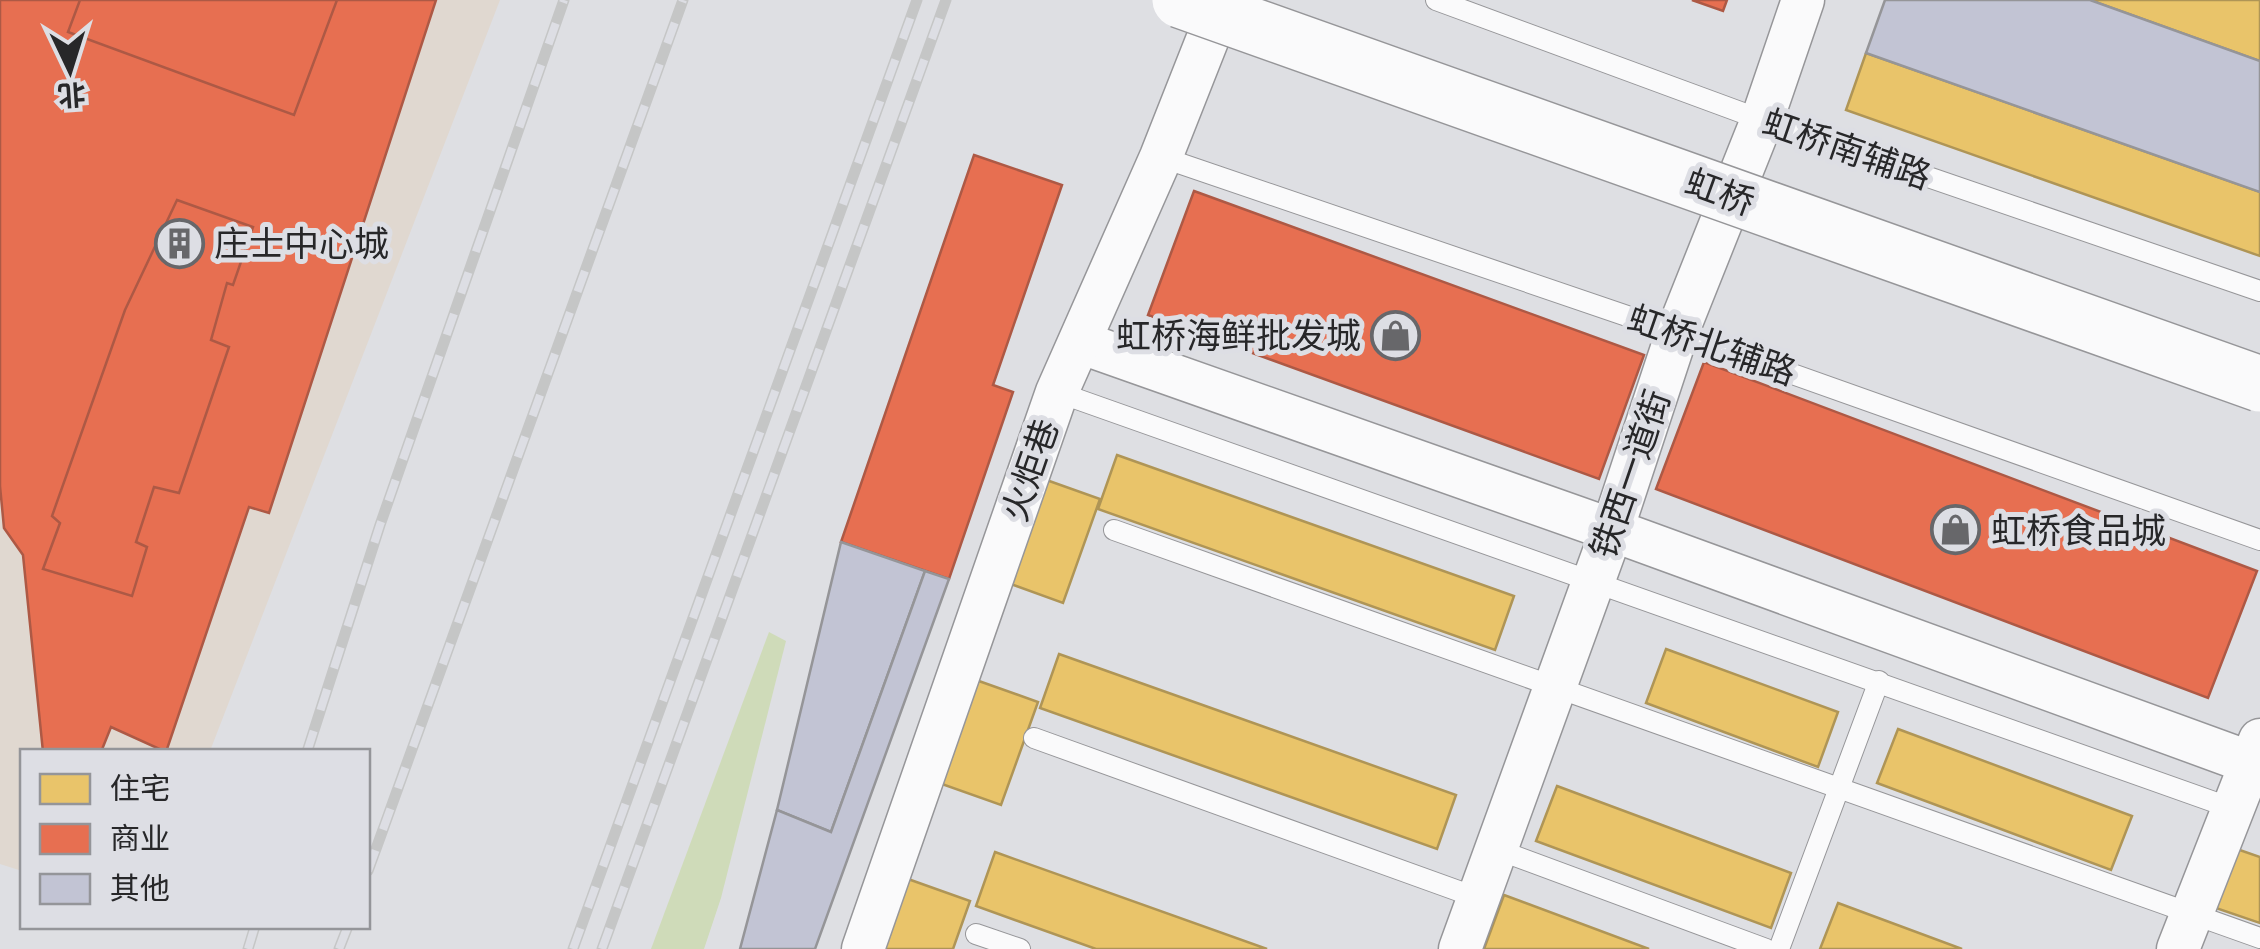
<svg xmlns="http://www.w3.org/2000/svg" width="2260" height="949" font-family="Montserrat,'Noto Sans SC',sans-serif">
  <rect width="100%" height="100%" fill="#dedfe3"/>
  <!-- commercial -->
  <polygon fill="#e0d8d0" points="0,0 500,0 210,751 22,752 22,871 0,864"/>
  <!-- green -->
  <polygon fill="#cfdbb9" points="769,632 786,641 721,898 704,949 651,949"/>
  <!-- homes -->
  <g fill="#e9c46a" stroke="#af9556" stroke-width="2.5">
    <polygon points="2090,0 2260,0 2260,61"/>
    <polygon points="1866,53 2260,192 2260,256 1846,110"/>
    <polygon points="1117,455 1514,596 1495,650 1098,509"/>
    <polygon points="1038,477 1100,499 1063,603 1000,580"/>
    <polygon points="1666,649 1838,712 1818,767 1646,703"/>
    <polygon points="1059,654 1456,795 1437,849 1040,708"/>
    <polygon points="976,680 1038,702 1001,805 939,783"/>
    <polygon points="1898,729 2132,816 2111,870 1877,783"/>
    <polygon points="1557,786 1791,873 1771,928 1536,841"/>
    <polygon points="2231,847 2260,857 2260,923 2210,906"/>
    <polygon points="995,852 1267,949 1096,949 976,906"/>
    <polygon points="908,879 970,901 953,949 883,949"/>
    <polygon points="1504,895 1649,949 1484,949"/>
    <polygon points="1838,903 1962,949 1820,949"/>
  </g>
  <!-- shops -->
  <g fill="#e76f51" stroke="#ad5945" stroke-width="2.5">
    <polygon points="0,0 436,0 269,513 249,507 166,752 111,727 101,752 43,752 23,555 4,528 0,486"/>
    <polygon points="80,0 337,0 294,115 68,32"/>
    <polygon points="1692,0 1727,0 1723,11"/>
    <polygon points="974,155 1062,185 993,385 1013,392 949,579 841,542"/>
    <polygon points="1194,191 1644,355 1599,479 1148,315"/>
    <polygon points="177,200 253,227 233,285 227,283 211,340 229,347 179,493 154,487 136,542 147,547 132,596 43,569 60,523 52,516 125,310"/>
    <polygon points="1704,362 2257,571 2208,698 1656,489"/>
  </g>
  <!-- building -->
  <g fill="#c2c4d4" stroke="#959598" stroke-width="2.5">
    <polygon points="1885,0 2090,0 2260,61 2260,192 1866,53"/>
    <polygon points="841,542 925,571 831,832 777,810"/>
    <polygon points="925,571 949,579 815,949 740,949 777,810 831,832"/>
  </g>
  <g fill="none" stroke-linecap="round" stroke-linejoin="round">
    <defs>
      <g id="service">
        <polyline points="1436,0 1762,120 2260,291"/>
        <polyline points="1161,157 1677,333 2260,540"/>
        <polyline points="1057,392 2234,809"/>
        <polyline points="1114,530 2260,938"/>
        <polyline points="1034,738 1478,898"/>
        <polyline points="1496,849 1766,949"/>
        <polyline points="976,934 1020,949"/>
        <polyline points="1779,949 1879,681"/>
      </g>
      <g id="minor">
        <polyline points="1082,343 1612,530 2251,763"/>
        <polyline points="863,949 1057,392 1161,157 1223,0"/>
        <polyline points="1460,949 1612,530 1677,333 1762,120 1803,0"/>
        <polyline points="2178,949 2260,740"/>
      </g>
    </defs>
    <!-- service casing -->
    <use href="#service" stroke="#969699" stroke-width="22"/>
    <!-- minor casing -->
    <use href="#minor" stroke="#969699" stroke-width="45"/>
    <!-- service -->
    <use href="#service" stroke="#fafafb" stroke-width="20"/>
    <!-- minor -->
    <use href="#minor" stroke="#fafafb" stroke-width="42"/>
    <defs>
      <g id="rail">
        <polyline points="307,752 380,525 564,0"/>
        <polyline points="368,871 683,0"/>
        <polyline points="248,949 255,926"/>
        <polyline points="339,949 348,926"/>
        <polyline points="573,949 917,0"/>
        <polyline points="602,949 946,0"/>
      </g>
    </defs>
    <!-- rail casing -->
    <use href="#rail" stroke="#c5c6c6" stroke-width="11"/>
    <!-- rail -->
    <use href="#rail" stroke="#dddee4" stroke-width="8" stroke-dasharray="22" stroke-linecap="butt"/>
    <defs>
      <polyline id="primary-bridge" points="1180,0 2260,384"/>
    </defs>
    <!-- primary-bridge casing -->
    <use href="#primary-bridge" stroke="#969699" stroke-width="58" stroke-linecap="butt"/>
    <!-- primary-bridge -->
    <use href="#primary-bridge" stroke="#fafafb" stroke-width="55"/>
  </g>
  <!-- icons -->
  <defs>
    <symbol id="building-ring" viewBox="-11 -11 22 22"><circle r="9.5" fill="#dddee4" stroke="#67676a" stroke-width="1.5"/><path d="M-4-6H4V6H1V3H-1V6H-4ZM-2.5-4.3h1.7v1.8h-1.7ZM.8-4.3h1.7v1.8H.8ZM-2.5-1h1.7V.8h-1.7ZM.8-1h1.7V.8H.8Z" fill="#67676a"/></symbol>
    <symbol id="shop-ring" viewBox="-11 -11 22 22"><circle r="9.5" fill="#dddee4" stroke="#67676a" stroke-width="1.5"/><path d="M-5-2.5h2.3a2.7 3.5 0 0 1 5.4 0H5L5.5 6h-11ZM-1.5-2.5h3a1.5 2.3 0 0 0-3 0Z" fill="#67676a"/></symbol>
  </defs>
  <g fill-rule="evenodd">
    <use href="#building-ring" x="152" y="216" width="55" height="55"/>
    <use href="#shop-ring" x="1368" y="308" width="55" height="55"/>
    <use href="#shop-ring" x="1928" y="502" width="55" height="55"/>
  </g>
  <g text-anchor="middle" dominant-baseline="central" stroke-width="10" stroke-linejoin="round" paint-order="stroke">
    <!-- street labels -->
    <g font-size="35" fill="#272729" stroke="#dddee4">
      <text transform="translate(1847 149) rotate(19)">虹桥南辅路</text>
      <text transform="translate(1720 192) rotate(20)">虹桥</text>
      <text transform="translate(1712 345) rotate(19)">虹桥北辅路</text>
      <text transform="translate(1030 470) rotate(-71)">火炬巷</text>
      <text transform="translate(1630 474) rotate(-71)">铁西一道街</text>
    </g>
    <!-- poi labels -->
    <g font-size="35" fill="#272729" stroke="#dddee4" text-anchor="start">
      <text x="214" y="243">庄士中心城</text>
      <text x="1361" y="335" text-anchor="end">虹桥海鲜批发城</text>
      <text x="1991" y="530">虹桥食品城</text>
    </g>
  </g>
  <!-- legend -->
  <rect x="20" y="749" width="350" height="180" fill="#dddee4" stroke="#949599" stroke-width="2.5"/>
  <rect x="40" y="774" width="50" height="30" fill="#e9c46a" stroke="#949599" stroke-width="2.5"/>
  <text x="110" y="799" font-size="30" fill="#272729">住宅</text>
  <rect x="40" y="824" width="50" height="30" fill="#e76f51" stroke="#949599" stroke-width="2.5"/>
  <text x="110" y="849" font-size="30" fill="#272729">商业</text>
  <rect x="40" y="874" width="50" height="30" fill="#c2c4d4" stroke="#949599" stroke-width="2.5"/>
  <text x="110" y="899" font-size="30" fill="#272729">其他</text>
  <!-- north arrow -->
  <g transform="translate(70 70) rotate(176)" stroke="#dddee4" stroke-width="8" paint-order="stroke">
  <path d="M0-8L18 38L0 25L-18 38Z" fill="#272729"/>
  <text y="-15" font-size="28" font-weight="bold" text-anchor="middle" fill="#272729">北</text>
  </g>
</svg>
